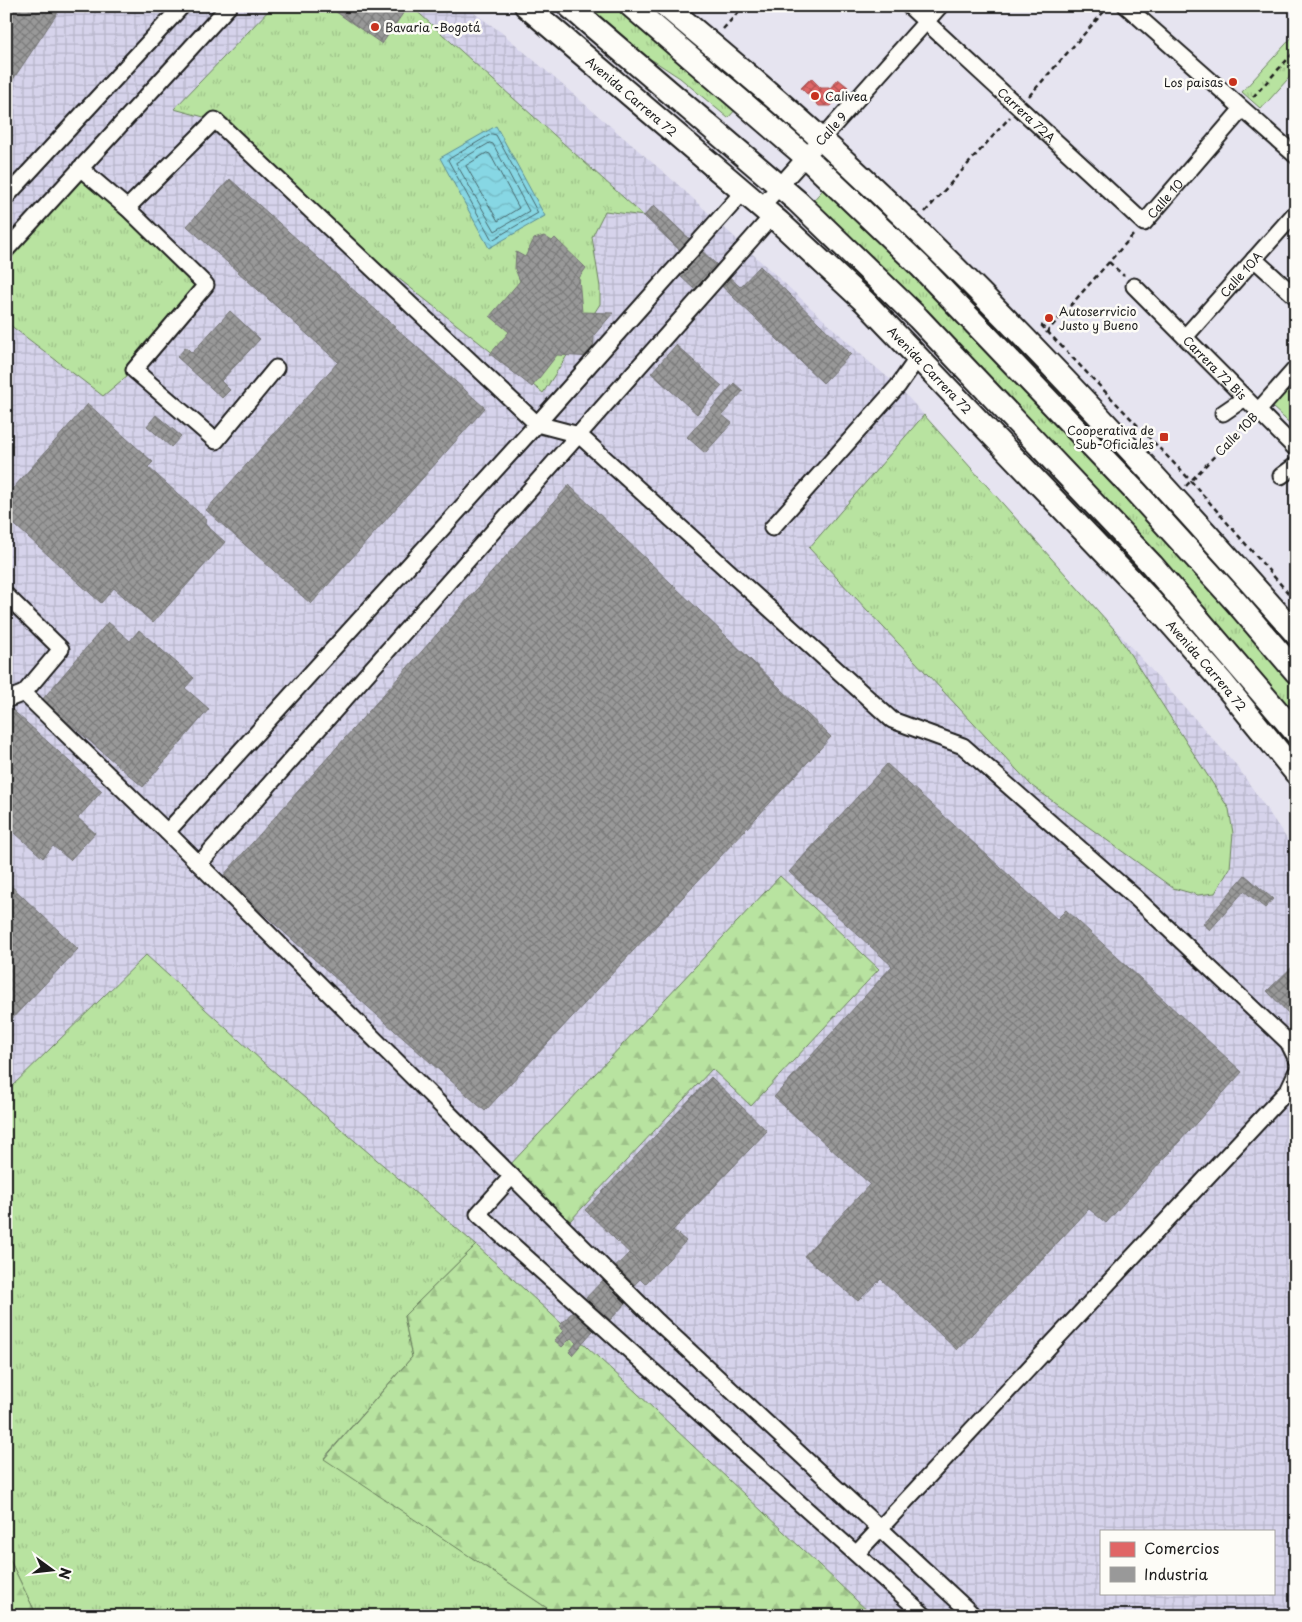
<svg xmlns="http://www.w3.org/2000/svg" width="1302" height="1622" font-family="'Playpen Sans',sans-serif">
  <defs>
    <pattern id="industrial-grid" width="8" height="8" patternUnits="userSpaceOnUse" patternTransform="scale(1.25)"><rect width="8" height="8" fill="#d6d3eb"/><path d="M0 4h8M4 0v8" fill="none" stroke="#b7b5c9"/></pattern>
    <pattern id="grass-tufts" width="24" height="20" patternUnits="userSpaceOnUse" patternTransform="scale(1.25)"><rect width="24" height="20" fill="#b8e3a0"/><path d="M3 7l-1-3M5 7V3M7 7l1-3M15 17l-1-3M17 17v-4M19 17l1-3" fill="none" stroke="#9ec289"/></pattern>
    <pattern id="forest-firs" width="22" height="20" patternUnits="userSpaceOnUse" patternTransform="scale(1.25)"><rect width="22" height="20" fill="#b8e3a0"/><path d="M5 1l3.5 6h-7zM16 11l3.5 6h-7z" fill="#9ec289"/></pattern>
    <pattern id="water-waves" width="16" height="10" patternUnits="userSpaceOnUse" patternTransform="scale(1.25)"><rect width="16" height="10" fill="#87d7e4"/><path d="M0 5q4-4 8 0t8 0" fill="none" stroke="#74b8c3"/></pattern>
    <pattern id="shops-cross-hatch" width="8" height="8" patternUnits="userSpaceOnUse" patternTransform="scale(1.25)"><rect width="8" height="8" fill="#e06666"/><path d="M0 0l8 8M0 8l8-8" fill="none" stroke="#b55353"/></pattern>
    <pattern id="industry-cross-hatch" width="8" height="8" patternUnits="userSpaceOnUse" patternTransform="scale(1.25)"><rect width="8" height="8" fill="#999"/><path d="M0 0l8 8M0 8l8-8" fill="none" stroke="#7c7c7c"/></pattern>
  </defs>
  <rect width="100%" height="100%" fill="#e6e4f0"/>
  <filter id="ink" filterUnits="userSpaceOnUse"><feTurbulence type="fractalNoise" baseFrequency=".02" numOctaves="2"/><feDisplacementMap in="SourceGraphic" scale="10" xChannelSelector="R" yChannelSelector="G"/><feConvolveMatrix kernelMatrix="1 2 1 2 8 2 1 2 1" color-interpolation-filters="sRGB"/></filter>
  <g filter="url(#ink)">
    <!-- industrial -->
    <path fill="url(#industrial-grid)" fill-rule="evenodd" d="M6,6H464L501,32L675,182L866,359L898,386L1237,766L1296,852V1616H6ZM1101,1531H1273V1593H1101Z"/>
    <!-- grass -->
    <g fill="url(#grass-tufts)" stroke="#6a805e">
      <polygon points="273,6 411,6 644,216 605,211 592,237 600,287 600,304 543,393 296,197 215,120 174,109"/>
      <polygon points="581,6 620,6 738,107 728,118 680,78 654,61 633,51"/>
      <polygon points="1296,33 1296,70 1261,109 1242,92"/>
      <polygon points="80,168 206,285 134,370 103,396 6,322 6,250"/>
      <polygon points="827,185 1198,569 1296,683 1296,723 811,203"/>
      <polygon points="1296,380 1296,429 1271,406"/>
      <polygon points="924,415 1114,629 1229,809 1233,833 1230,868 1215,893 1198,895 1173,888 1032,786 809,548"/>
      <polygon points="146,955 263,1062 476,1245 404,1316 412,1357 324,1458 559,1616 37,1616 6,1552 6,1092"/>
    </g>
    <!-- forest -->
    <g fill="url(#forest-firs)" stroke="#6a805e">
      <polygon points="780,876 879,969 751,1106 712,1069 569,1222 509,1166"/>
      <polygon points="476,1245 637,1393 873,1616 559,1616 324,1459 412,1357 404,1316"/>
      <polygon points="6,1552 37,1616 6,1616"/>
    </g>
    <!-- water -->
    <polygon fill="url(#water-waves)" stroke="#5c8c94" points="496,126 545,216 489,248 440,158"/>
    <!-- shops -->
    <polygon fill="url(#shops-cross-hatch)" stroke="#a55050" points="811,78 821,88 830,88 838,79 848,87 831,106 819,106 801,88"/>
    <!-- industry -->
    <g fill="url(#industry-cross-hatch)" stroke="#747474">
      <polygon points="6,6 62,6 6,90"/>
      <polygon points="335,6 408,6 382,44 332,9"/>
      <polygon points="230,179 485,408 311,604 206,510 338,362 187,226"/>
      <polygon points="654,205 740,287 760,266 851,354 823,383 709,274 695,290 680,276 693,263 644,216"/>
      <polygon points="544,236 552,241 555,238 586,268 579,278 582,312 613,313 594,335 593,357 557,355 532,387 490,354 509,332 490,316 520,281 515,269 516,252 525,257 534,239"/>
      <polygon points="230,311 260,339 221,381 230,390 222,398 177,357 186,347 192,353"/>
      <polygon points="676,345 722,386 697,414 651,373"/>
      <polygon points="734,383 743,391 722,415 732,423 705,453 687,437"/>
      <polygon points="88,404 153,462 148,467 206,519 205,524 225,542 153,623 114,588 101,603 6,517 6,496"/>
      <polygon points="156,415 181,436 171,447 147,426"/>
      <polygon points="569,485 831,737 485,1111 222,877"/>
      <polygon points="108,622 130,641 139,630 194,678 185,688 209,709 143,787 42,700"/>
      <polygon points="6,704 102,791 78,818 95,833 70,860 53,846 43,858 6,825"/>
      <polygon points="887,764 1057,919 1066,910 1242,1072 1106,1223 1089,1209 957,1350 881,1279 858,1301 804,1256 870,1184 774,1097 892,966 789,872"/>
      <polygon points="1245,875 1273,899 1265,908 1244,891 1210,930 1203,924"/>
      <polygon points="6,881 78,949 6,1025"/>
      <polygon points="1296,963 1296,1021 1267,991"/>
      <polygon points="711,1077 767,1131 641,1264 585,1210"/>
      <polygon points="673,1230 686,1241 645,1284 640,1279 621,1299 626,1303 610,1320 606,1316 572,1355 569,1352 576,1343 571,1338 562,1347 554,1340 564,1331 559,1326 629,1253 641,1264"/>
    </g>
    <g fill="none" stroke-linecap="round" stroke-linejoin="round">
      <!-- shore -->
      <g stroke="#47676c" stroke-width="1">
        <polygon points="492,134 496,135 538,213 492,240 448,160"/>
        <polygon points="490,143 493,144 529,211 495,231 456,163"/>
        <polygon points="487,153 490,154 519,208 498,221 466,166"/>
      </g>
      <defs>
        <g id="minor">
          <path id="s1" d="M909,6L1144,223L1242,109"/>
          <polyline points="1126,6 1296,156"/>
          <polyline points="80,168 127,208 206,285 134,370 216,441 276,368"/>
          <polyline points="6,197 182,6"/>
          <path id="s2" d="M761,207L940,6"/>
          <polyline points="127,208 215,120 537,424 579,435 892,720 963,746 1136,898 1288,1042 1296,1058"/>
          <polyline points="6,250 229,6"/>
          <polyline points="1254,259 1296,297"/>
          <path id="s3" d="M1134,286L1296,449"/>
          <path id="s4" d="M1185,337L1296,212"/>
          <polyline points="1258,411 1296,368"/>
          <polyline points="1223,413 1245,398"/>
          <polyline points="1281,476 1296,465"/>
          <polyline points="772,528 898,386 919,356"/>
          <polyline points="6,595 61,649 24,693 167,832 657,1321 974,1616"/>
          <polyline points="6,700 24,693"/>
          <polyline points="167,832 537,424 743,192"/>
          <polyline points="199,864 772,216"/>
          <polyline points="512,1176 478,1214 925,1616"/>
          <polyline points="857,1553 1288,1090 1296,1073"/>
        </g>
        <g id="highway">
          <path id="s5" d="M526,6L779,222L865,302L1150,600L1222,682L1296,773"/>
          <polyline points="569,6 797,201 918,318 1152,565 1296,733"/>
          <polyline points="631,6 806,157 920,266 1135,491 1235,601 1296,672"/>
          <path d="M666,6C718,50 772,94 822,140C990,294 1145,463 1296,634"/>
        </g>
      </defs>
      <!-- minor casing -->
      <use href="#minor" stroke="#1c1c1c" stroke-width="19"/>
      <!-- highway casing -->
      <use href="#highway" stroke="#1c1c1c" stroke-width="26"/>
      <!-- path -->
      <g stroke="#1c1c1c" stroke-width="2.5" stroke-dasharray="5 4" stroke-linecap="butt">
        <polyline points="723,29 744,6"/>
        <polyline points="1029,96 1109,6"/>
        <polyline points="1253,97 1296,50"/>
        <polyline points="925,212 1010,117"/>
        <polyline points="1109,262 1124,276"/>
        <polyline points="1041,325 1191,481 1296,602"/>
        <polyline points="1046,333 1134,234"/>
        <polyline points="1186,486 1248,421"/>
      </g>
      <!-- minor -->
      <use href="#minor" stroke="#fdfcf7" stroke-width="15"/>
      <!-- highway -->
      <use href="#highway" stroke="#fdfcf7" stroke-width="22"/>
    </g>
  </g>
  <!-- markers -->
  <g fill="#c8321e" stroke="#fdfcf7" stroke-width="2">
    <circle cx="375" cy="27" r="5"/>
    <circle cx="1233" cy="82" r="5"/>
    <circle cx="815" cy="96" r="5"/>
    <circle cx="1049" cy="318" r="5"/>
    <rect x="1159" y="432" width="10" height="10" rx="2.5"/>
  </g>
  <g text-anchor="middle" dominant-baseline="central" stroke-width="5" stroke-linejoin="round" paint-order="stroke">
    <!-- poi labels -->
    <g font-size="12" fill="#1c1c1c" stroke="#fdfcf7" text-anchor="start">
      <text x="385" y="27">Bavaria -Bogotá</text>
      <text x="1223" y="82" text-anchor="end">Los paisas</text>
      <text x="825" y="96">Calivea</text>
      <text x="1059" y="311">Autoserrvicio<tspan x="1059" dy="14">Justo y Bueno</tspan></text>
      <text x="1154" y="430" text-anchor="end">Cooperativa de<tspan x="1154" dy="14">Sub-Oficiales</tspan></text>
    </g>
    <!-- street labels -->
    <g font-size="12" fill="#1c1c1c" stroke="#fdfcf7">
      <text stroke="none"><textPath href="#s5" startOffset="139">Avenida Carrera 72</textPath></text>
      <text stroke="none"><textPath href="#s1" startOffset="160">Carrera 72A</textPath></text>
      <text stroke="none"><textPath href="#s2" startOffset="105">Calle 9</textPath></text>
      <text stroke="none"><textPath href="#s1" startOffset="352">Calle 10</textPath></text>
      <text stroke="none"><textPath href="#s4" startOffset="84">Calle 10A</textPath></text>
      <text stroke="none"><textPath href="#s3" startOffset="115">Carrera 72 Bis</textPath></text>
      <text stroke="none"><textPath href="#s5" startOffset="544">Avenida Carrera 72</textPath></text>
      <text transform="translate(1236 434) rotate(-46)">Calle 10B</text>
      <text stroke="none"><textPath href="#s5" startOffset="949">Avenida Carrera 72</textPath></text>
    </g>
  </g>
  <!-- margin -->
  <rect width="1302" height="1622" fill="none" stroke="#fdfcf7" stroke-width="25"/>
  <rect x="12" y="12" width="1277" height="1597" fill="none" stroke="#1c1c1c" stroke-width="2" filter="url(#ink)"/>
  <!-- legend -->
  <rect x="1100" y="1530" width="175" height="65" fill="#fdfcf7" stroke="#a3a29f"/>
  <rect x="1110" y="1542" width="25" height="15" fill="#e06666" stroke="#a3a29f"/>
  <text x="1144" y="1554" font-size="15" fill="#1c1c1c">Comercios</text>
  <rect x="1110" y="1567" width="25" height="15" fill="#999999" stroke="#a3a29f"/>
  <text x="1144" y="1580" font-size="15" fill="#1c1c1c">Industria</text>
  <!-- north arrow -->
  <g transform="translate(52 1570) rotate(105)" stroke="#fdfcf7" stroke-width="4" paint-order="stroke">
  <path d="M0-4L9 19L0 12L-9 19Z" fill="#1c1c1c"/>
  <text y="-8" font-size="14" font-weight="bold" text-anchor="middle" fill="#1c1c1c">N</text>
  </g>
</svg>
